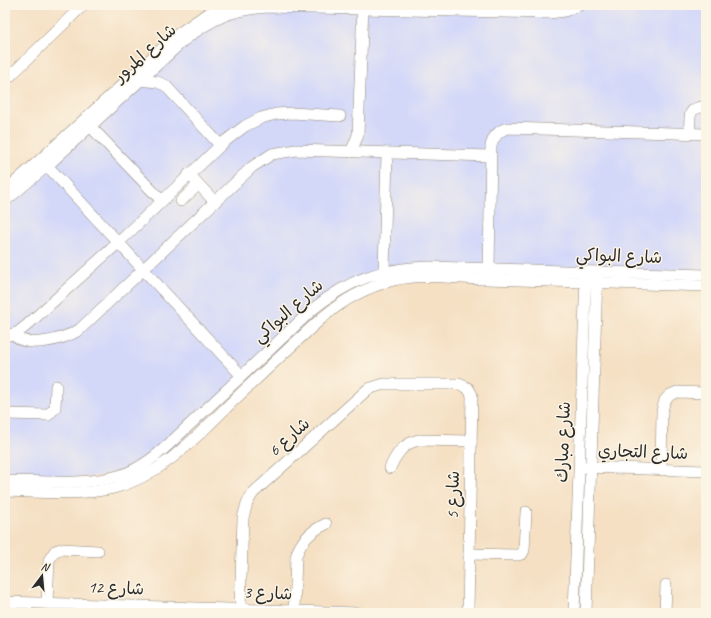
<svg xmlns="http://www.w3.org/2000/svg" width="711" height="618" font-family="Caveat,'Playpen Sans Arabic',sans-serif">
  <rect width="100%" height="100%" fill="#fcf5e5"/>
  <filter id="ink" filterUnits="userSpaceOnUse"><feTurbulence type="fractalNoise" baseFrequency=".025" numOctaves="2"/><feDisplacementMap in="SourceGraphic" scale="8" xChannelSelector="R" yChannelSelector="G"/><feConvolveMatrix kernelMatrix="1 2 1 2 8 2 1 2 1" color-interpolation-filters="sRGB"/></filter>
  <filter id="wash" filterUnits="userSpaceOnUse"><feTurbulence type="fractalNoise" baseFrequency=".012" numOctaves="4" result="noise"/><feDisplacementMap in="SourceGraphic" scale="16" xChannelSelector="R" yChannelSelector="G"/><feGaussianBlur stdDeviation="0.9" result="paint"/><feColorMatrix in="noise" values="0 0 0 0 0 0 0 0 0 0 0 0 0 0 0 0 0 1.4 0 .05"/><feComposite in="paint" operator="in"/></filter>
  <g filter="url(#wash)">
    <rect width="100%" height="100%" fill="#f5e0c4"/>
    <!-- built -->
    <polygon fill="#d3d8f9" points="399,5 559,7 570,5 706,5 706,281 379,278 352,288 327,304 167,455 143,471 5,486 5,197 218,13"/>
  </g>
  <g filter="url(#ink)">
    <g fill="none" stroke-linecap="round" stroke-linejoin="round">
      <defs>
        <g id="minor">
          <polyline points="141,80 157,82 165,85 220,145"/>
          <polyline points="5,81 83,5"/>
          <polyline points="90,126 162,201"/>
          <path d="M690,134C690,119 686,106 706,107"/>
          <polyline points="351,152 358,135 363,5"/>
          <polyline points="41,159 241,375"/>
          <polyline points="189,174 214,201"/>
          <polyline points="5,191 41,159 178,34 207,14 227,5"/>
          <path d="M5,201L47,166L184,40C213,18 230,10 267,7L549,13L565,11L580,5"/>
          <polyline points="181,201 198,185"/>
          <path d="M489,269L491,146C493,137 498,131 507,128L706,134"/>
          <polyline points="384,271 387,153"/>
          <path d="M13,334C27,350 64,339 79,330L252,167L272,154L296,150L490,156"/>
          <polyline points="5,336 17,333 26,326 118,243 224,142 245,126 261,118 276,114 292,113 340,116"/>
          <polyline points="5,414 48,415 55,408 56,386"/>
          <polyline points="585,467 706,471"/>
          <path d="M390,468C396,454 403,444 418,440L471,441"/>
          <polyline points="661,469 662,411 665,400 670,395 677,392 706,393"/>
          <path d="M5,481C42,481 82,486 118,476C137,471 154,458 168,445L313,309C350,279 381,268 429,267L706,275"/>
          <path d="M5,491C39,492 81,496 114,488C163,475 198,435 233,401C263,373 292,345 322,318C343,300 366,287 394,280C424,273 456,279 487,279C560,281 633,284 706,286"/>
          <polyline points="469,554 518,555 522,554 524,550 526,512"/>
          <polyline points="5,602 357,613"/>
          <polyline points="47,603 49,560 55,551 61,549 98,551"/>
          <polyline points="240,609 243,518 247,503 253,493 368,389 384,384 459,384 468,388 472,395 468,613"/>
          <path d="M294,611L296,557C300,541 311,531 326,524"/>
          <polyline points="574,613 586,274"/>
          <polyline points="586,613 597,276"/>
          <polyline points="665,613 666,585"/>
        </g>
      </defs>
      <!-- minor casing -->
      <use href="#minor" stroke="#908678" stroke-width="12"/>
      <!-- minor -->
      <use href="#minor" stroke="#fff" stroke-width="11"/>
    </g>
  </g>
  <g text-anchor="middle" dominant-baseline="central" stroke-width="3" stroke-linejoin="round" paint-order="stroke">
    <!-- street labels -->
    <g font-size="17" fill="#2b2b2b" stroke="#fcf5e5">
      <text transform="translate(145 53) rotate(-42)">شارع المرور</text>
      <text transform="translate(619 256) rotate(2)">شارع البواكي</text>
      <text transform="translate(288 311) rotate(-41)">شارع البواكي</text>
      <text transform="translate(289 437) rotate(-42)">شارع 6</text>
      <text transform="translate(563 442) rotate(-88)">شارع مبارك</text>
      <text transform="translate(643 452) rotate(2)">شارع التجاري</text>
      <text transform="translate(453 495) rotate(-89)">شارع 5</text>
      <text transform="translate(116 588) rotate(2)">شارع 12</text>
      <text transform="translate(268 593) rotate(2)">شارع 3</text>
    </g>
  </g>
  <!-- margin -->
  <rect width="711" height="618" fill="none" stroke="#fcf5e5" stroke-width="20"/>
  <!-- north arrow -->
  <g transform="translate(42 576) rotate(16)" stroke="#fcf5e5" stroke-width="3" paint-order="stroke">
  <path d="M0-3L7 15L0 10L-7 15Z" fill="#2b2b2b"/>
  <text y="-6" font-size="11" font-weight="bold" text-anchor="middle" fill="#2b2b2b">N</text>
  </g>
</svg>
